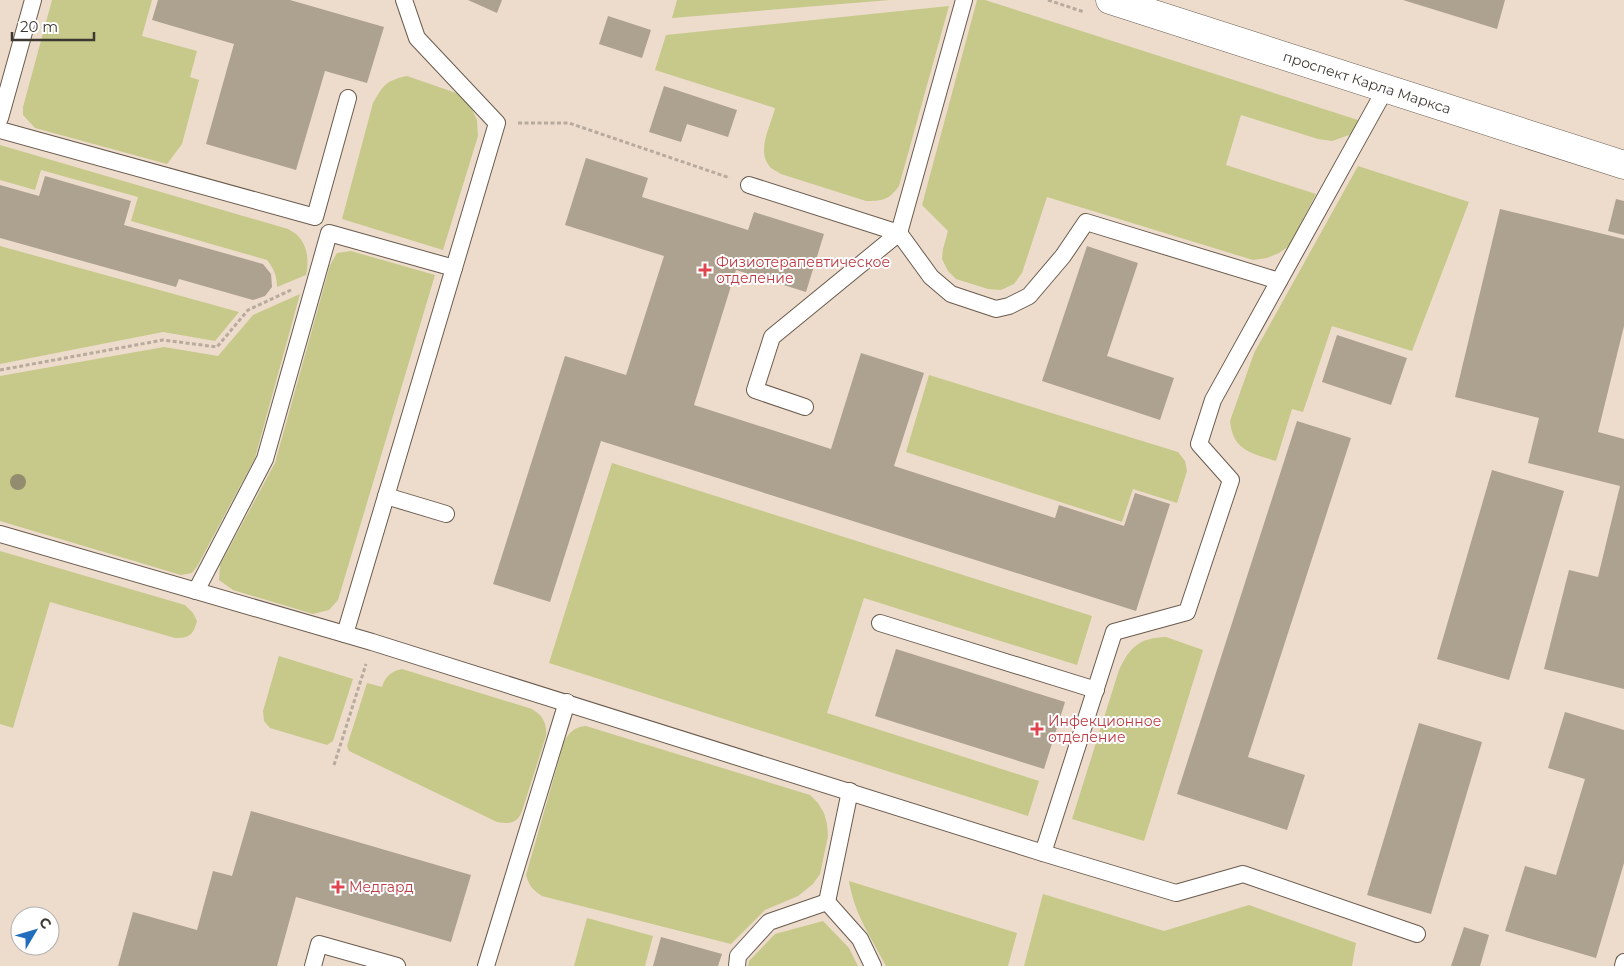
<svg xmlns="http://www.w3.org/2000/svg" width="1624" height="966" font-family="Montserrat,sans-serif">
  <rect width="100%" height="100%" fill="#eddccc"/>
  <!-- green -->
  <g fill="#c6c98a">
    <polygon points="52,0 152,0 142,36 197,51 190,77 199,80 182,144 167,164 35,128 23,115 23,107"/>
    <polygon points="677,0 890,0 672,18"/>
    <polygon points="977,0 985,0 1361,121 1352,134 1332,141 1318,139 1241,115 1226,165 1316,194 1289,246 1279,253 1267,258 1253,260 1047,197 1022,273 1014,284 1001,290 988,289 956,279 948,271 942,259 943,249 948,231 922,205"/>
    <path d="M949,6L899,186C889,200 882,201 866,201L781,174C778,172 774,170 771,168C755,152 771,126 775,108L655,70L666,35Z"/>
    <path d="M407,76L459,94L471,107L477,120L478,136L443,250L342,219L373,103C383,85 387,80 407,76Z"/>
    <path d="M0,145L288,229C291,231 296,233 298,236C308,246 309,262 306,275L277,287C277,276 274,269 267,260L131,221L138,197L41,170L35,190L0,180Z"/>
    <path d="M1358,166L1469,202L1412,351L1332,326L1303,412L1292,409L1276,461C1251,453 1233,451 1230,421L1254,353Z"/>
    <polygon points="0,246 239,312 215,341 163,332 0,364"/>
    <polygon points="351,251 435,275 338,600 329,610 313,614 233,590 219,580 220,565 275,463 330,265 337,253"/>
    <polygon points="300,294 255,458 198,565 192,573 181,575 0,521 0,376 164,347 218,356 253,315"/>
    <polygon points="929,375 1178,452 1185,461 1187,471 1177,503 1133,489 1122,522 906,452"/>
    <polygon points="612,463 1092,616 1077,665 864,598 827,713 1039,781 1028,816 549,663"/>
    <path d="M0,551L185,605L193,613L197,621C193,635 190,638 175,638L50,602L13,728L0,724Z"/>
    <path d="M1166,637L1203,650L1144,841L1072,819L1119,670C1130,646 1140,638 1166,637Z"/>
    <polygon points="279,656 353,679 333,741 327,745 270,728 264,721 263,711"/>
    <path d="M402,669L532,709C543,716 547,723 546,736L522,811C517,824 509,824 497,822L349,751L347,746L367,683L382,687C385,677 391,671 402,669Z"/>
    <path d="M586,726L810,795L818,803L824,813L827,824L828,836L820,874L813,884L798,896L765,910L731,944L542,896C533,890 529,886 526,875L564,742C569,732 575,727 586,726Z"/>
    <path d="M849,881L1017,933L1008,966H886C870,935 855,916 849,881Z"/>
    <polygon points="1043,894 1164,931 1249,905 1356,943 1352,966 1024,966"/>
    <polygon points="587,918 653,936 645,966 574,966"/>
    <polygon points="823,921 849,948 858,966 748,966 749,961 775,934"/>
  </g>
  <!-- building -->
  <g fill="#ada18f">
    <polygon points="158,0 290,0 384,27 367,83 325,71 296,170 206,144 234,44 152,20"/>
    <polygon points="468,0 502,0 497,13"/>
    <polygon points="1403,0 1505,0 1497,29"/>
    <polygon points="608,16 651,30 642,58 599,44"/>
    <polygon points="664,86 737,110 728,137 687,124 681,142 649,132"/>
    <polygon points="586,158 648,178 642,197 748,230 754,212 824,234 806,292 736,270 694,405 831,449 861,353 924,373 894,466 1055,518 1059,505 1124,526 1135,493 1170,504 1136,611 601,441 550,602 493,584 565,356 626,375 664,256 565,225"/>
    <polygon points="45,176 131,201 124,225 263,264 271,274 272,287 265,296 253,300 179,279 176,287 0,238 0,185 39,196"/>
    <polygon points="1616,199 1624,201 1624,235 1608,231"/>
    <polygon points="1500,209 1624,239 1624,326 1598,432 1624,439 1624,689 1544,669 1569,570 1598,577 1620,486 1528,463 1539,418 1455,397"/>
    <polygon points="1087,246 1138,263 1107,356 1174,378 1160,420 1042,381"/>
    <polygon points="1337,335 1407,358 1391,405 1322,382"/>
    <polygon points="1297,421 1351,438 1248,757 1305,775 1287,830 1177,794"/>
    <polygon points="1492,470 1564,491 1509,680 1437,659"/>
    <polygon points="896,649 1065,702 1044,769 875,716"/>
    <polygon points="1565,712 1624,730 1624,863 1596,958 1505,931 1525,866 1556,875 1585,779 1548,768"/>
    <polygon points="1419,723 1482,742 1431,914 1367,895"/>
    <polygon points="251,811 471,875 451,942 296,897 277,966 118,966 133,912 197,930 213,871 232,876"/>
    <polygon points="1464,927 1489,935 1480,966 1451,966"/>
    <polygon points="661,937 722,954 718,966 653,966"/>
  </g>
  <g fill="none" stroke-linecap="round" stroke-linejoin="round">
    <defs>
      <g id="lane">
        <polyline points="0,118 33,0"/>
        <polyline points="0,130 315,217 348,98"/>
        <polyline points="749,185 899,233 964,0"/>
        <polyline points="805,407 755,390 772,337 899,233 931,277 951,294 996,309 1009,306 1029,296 1063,256 1086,222 1279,281"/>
        <polyline points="386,496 446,514"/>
        <polyline points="0,534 372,642 1043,853 1176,893 1243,874 1417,934"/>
        <polyline points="196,591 265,459 329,233 454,268 497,123 417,38 404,0"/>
        <polyline points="880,623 1096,690"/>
        <polyline points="345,634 454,268"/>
        <polyline points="1043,853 1114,632 1187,612 1231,480 1199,444 1213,400 1386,88"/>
        <polyline points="827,902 850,791"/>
        <polyline points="827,902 860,939 873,966"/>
        <polyline points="313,966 319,944 397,966"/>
        <polyline points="486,966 567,702"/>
        <polyline points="737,966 738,956 769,922 827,902"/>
        <polyline points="1623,966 1624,962"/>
      </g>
      <g id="street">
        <path id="s1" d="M1110,0L1624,165"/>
      </g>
    </defs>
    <!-- lane casing -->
    <use href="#lane" stroke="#6a5b4d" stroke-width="18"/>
    <!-- street casing -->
    <use href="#street" stroke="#6a5b4d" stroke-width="29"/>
    <!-- path -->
    <g stroke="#b8ab9e" stroke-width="3" stroke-dasharray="4 2.5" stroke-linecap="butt">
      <polyline points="1048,0 1084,12"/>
      <polyline points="518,123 569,123 730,178"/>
      <polyline points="0,370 163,340 217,347 248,310 291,290"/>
      <polyline points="334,765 366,664"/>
    </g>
    <!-- lane -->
    <use href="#lane" stroke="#fff" stroke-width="16"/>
    <!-- street -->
    <use href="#street" stroke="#fff" stroke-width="28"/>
  </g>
  <!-- trees -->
  <circle fill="#938c6f" cx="18" cy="482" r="8"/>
  <!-- markers -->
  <g fill="#e0444e" stroke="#fff" stroke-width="2">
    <path d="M702.5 262.5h5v5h5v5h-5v5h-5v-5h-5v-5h5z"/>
    <path d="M1034.5 721.5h5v5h5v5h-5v5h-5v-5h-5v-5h5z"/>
    <path d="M335.5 879.5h5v5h5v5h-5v5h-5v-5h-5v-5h5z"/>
  </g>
  <g text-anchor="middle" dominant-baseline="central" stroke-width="4" stroke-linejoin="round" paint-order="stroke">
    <!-- street labels -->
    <g font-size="14" fill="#3e3832" stroke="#fff">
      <text stroke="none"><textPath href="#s1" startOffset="270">проспект Карла Маркса</textPath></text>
    </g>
    <!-- health labels -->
    <g font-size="14" fill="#be3a42" stroke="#fff" text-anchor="start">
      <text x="716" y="262">Физиотерапевтическое<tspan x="716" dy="16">отделение</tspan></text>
      <text x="1048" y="721">Инфекционное<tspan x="1048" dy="16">отделение</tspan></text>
      <text x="349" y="887">Медгард</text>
    </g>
  </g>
  <!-- north arrow -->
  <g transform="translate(35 931) rotate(52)"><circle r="24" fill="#ffffff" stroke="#b2afad"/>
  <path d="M0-4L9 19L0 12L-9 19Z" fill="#206ebd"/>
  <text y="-8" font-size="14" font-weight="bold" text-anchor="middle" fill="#3e3832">С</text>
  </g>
  <!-- scale -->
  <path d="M12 32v8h82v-8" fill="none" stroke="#3e3832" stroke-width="2.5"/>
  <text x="20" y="32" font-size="15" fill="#3e3832" stroke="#ffffff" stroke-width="4" paint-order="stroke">20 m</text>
</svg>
